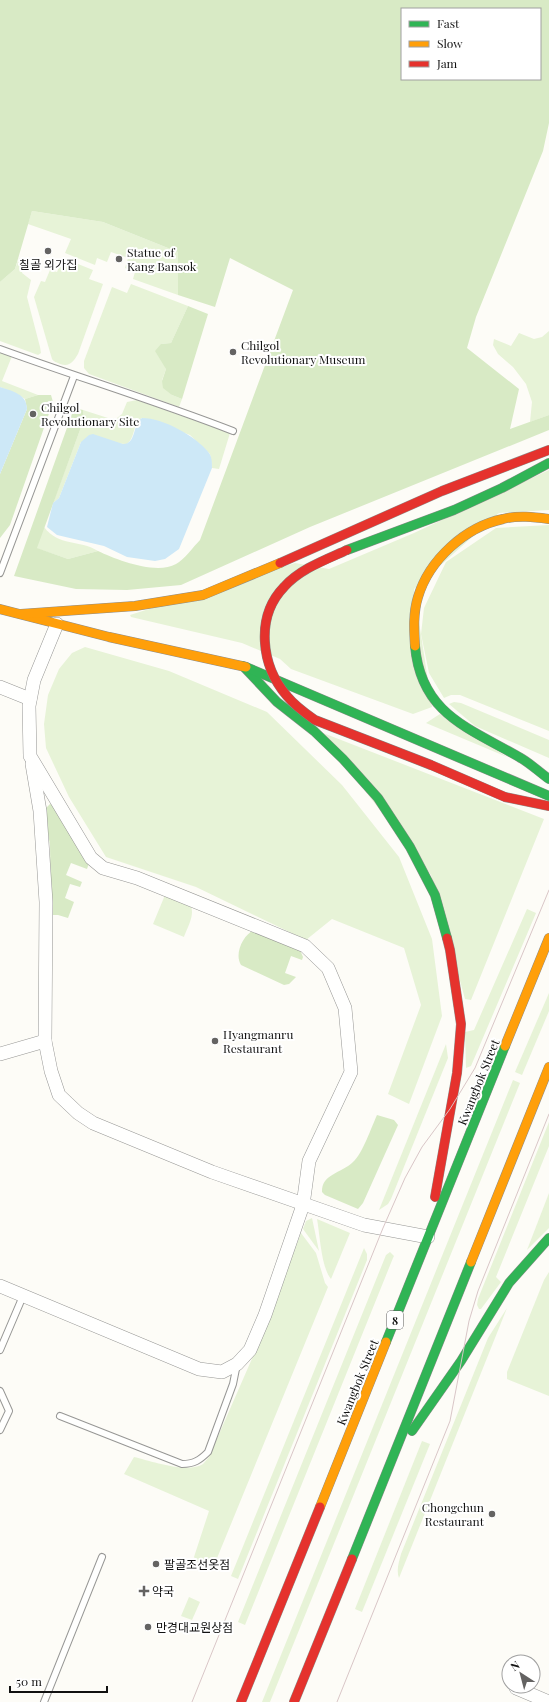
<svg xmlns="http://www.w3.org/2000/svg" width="549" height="1702" font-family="'Playfair Display','Noto Sans KR',serif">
  <rect width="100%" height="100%" fill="#fdfcf7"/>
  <!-- green -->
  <g fill="#e7f3d7">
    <polygon points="32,211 103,222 178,252 178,295 133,279 135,272 125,268 128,258 111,252 107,262 97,258 95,265 65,253 71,239 28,224"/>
    <polygon points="19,258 30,262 28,267 24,266 22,273 31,280 27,297 40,347 41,353 38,355 0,341 0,282 15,269"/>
    <path d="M63,258L93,270L89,279L103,284L78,354C73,362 70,367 60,364C56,362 54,362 52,359L34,297L41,281L45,282L50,270L57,272Z"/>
    <polygon points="131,284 188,306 171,343 161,344 166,369 162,380 172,395 182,399 179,407 89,374 84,368 84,361 112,287 127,293"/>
    <polygon points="549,331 549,415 530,422 532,402 526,384 513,367 498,354 493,345 494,339 511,346 519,333 534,339 542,337"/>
    <polygon points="0,351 12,356 2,381 38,395 25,399 15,393 0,387"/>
    <path d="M137,400L230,433L219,469L212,468L210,454L190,435L142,418C132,424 136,437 127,444L81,442L59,498L53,503L84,419L83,410L108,418H117L122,414L127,402Z"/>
    <polygon points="549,470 549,510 499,513 414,589 432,707 413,714 291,669 280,659 242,643 131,617 130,615 295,563 329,569 414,533"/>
    <polygon points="549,525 549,731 460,695 451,695 444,698 429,673 421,634 424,608 446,562 496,528"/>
    <path d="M44,527C59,547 79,539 98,551L68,559L36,548Z"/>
    <polygon points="85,647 169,671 267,712 342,785 399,857 432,939 442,1016 409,1104 388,1094 421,1005 404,948 332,919 306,940 196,887 106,857 69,797 46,748 44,724 48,695 59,669 72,653"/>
    <polygon points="454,702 461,703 549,740 549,758 475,726 449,704"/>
    <polygon points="440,714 507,757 426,723"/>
    <polygon points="318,731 544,819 471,1000 465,999 431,875"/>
    <path d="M165,895L190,905C196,914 187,928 184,937L153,924Z"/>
    <polygon points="527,909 536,913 471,1066 466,1068 465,1032 474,1030"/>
    <polygon points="549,993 549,1011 522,1075 515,1072"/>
    <polygon points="446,1044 448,1058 391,1199 388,1204 379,1210"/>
    <polygon points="513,1080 520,1083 270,1702 262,1702"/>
    <polygon points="549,1122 549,1146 496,1277 501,1282 481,1309 479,1309 477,1305 478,1299"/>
    <polygon points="549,1193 549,1228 527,1250"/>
    <polygon points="312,1218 319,1251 303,1229 306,1221"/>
    <path d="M317,1219L350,1233L331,1279C321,1267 320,1235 317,1219Z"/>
    <path d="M301,1233L316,1253L325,1283L328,1287L213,1568L197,1562L194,1557L209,1511L124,1474L134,1457C151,1461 188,1474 203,1464C205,1462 207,1459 209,1457L258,1345Z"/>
    <polygon points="364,1248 367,1254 367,1260 238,1579 231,1576"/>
    <polygon points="390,1252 394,1256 393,1258 245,1625 238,1622 386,1255"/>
    <polygon points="549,1272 549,1396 507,1379 507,1372 544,1280"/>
    <path d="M507,1308L399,1578C396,1570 399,1562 401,1554L488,1338Z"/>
    <polygon points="422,1441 430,1444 362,1612 355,1609"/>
    <polygon points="189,1597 200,1602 192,1620 181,1616"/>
  </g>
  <!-- forest -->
  <g fill="#d8eac5" fill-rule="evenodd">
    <path d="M0,0H549V123L543,151L476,317L467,348L519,389L510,429L549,415V430L310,527L181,585L127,590L76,589L14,576L73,411L79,409L83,410L84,419L37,548L68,559L98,551C117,560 156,575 176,564C183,561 194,546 200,540L293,290L230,258L215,307L178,295V252L103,222L32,211L15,269L0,282ZM402,9H540V79H402Z"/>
    <polygon points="188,306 208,314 182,399 172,395 163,388 162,381 166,369 155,351 161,344 171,343"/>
    <polygon points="38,395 51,395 53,402 10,525 0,538 0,474 27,409 25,399"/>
    <polygon points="50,804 54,805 89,863 87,869 71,863 66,875 82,882 80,887 70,884 65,898 74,902 68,918 58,915 51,915 50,845 45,815 45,809"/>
    <path d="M254,930L300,950L303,957L302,960L291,956L285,973L296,977L289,984L284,985L241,965C234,954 243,935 254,930Z"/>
    <path d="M377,1115L394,1120L398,1125L363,1203L358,1209L325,1195L322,1192C321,1174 342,1173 353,1162C363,1153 371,1128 377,1115Z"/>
  </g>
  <!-- water -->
  <g fill="#cde8f7">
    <path d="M0,387C12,391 27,394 27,409L0,474Z"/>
    <path d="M142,418C163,418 196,436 209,453C212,457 212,463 212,468L179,549L165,559L155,561L127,557L104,546L57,535L47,527L53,503L59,498L81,442L89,435L93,434L123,444C137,444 132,424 142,418Z"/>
  </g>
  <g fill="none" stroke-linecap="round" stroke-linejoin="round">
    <defs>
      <g id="lane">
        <path d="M0,349C77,377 156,401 233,431"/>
        <polyline points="0,573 74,376"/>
        <polyline points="0,1350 23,1296"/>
        <polyline points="0,1391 9,1411 0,1430"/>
        <path d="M60,1416L182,1464C194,1464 200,1460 208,1452L233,1384L237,1364"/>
        <polyline points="44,1702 102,1557"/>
      </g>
      <g id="street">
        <polyline points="0,687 30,699"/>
        <polyline points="32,764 40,811 46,902 45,1041 51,1071 59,1095 78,1113 93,1123 212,1172 364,1225 428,1237"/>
        <polyline points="0,1054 45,1041"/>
        <polyline points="0,1286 199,1369 222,1372 237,1364 250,1350 265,1315 303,1205 309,1161 351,1072 345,1008 328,968 305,946 137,878 103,868 91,858 30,756 29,706 34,680 57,624"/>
        <polyline points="516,1688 549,1702"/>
      </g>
      <g id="fast">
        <polyline points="347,550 454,510 502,488 549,463"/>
        <path d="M415,646C421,714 469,728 519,757C530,763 539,772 549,779"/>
        <polyline points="243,666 277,702 314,731 343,759 378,798 410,847 435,895 447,938"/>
        <polyline points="246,667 549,796"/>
        <polyline points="386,1342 505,1046"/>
        <polyline points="412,1431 461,1361 509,1283 549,1238"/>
        <polyline points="352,1559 471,1262"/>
      </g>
      <g id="slow">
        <polyline points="0,609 109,637 246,667"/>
        <polyline points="21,614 135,606 203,595 280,563"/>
        <path d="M415,646C414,630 413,613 418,597C429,560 465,527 503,519C518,515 534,517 549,519"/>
        <polyline points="505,1046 549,938"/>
        <polyline points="471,1262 549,1067"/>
        <polyline points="320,1507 386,1342"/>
      </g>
      <g id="jam">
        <polyline points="280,563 442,491 549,450"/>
        <polyline points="431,765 505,797 549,806"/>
        <polyline points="435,1197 457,1073 461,1024 450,950 447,938"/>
        <polyline points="241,1702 320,1507"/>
        <polyline points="294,1702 352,1559"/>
      </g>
    </defs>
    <!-- lane casing -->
    <use href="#lane" stroke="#979795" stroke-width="8"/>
    <!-- street casing -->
    <use href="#street" stroke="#979795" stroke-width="14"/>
    <!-- fast casing -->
    <use href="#fast" stroke="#8e8d8b" stroke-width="10"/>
    <!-- slow casing -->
    <use href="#slow" stroke="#8e8d8b" stroke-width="10"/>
    <!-- jam casing -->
    <use href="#jam" stroke="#8e8d8b" stroke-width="10"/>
    <!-- lane -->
    <use href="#lane" stroke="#fffffe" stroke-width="6"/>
    <!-- street -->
    <use href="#street" stroke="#fffffe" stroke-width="13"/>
    <!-- fast -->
    <use href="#fast" stroke="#30b455" stroke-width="9"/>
    <!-- slow -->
    <use href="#slow" stroke="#ff9f0a" stroke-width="9"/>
    <!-- jam -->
    <use href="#jam" stroke="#e5322d" stroke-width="9"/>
    <!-- tram -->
    <g stroke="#d9c6c7" stroke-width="1">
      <polyline points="192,1702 383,1228 405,1178 422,1147 450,1109 475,1068 549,890"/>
      <polyline points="337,1702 450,1421 469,1321 478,1291 549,1114"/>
    </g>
    <defs>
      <path id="jam-bridge" d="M347,550C325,560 300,569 284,587C255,617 261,666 287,696C295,706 305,713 315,720L431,765"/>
    </defs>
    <!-- jam-bridge casing -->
    <use href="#jam-bridge" stroke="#858482" stroke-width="10" stroke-linecap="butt"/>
    <!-- jam-bridge -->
    <use href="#jam-bridge" stroke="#e5322d" stroke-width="9"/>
  </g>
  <!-- markers -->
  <g fill="#646362" stroke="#fff" stroke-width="1.5">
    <circle cx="48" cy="251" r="4"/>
    <circle cx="119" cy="259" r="4"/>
    <circle cx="233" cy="352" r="4"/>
    <circle cx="33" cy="414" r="4"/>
    <circle cx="215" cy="1041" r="4"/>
    <circle cx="492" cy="1514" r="4"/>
    <circle cx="156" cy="1564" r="4"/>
    <path d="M142 1585h4v4h4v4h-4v4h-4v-4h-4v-4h4z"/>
    <circle cx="148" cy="1627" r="4"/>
  </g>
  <g text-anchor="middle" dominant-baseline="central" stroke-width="4" stroke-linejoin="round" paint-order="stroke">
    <!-- shield labels -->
    <rect fill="#fff" stroke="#585858" stroke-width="1" x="387" y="1311" width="16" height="18" rx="3"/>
    <g font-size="11" font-weight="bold" fill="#111">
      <text x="395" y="1320">8</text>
    </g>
    <!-- poi labels -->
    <g font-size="12" fill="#111" stroke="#fff" text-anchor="start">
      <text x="127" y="252">Statue of<tspan x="127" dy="14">Kang Bansok</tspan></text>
      <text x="48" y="264" text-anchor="middle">칠골 외가집</text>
      <text x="241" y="345">Chilgol<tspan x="241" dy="14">Revolutionary Museum</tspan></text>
      <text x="41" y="407">Chilgol<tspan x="41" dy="14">Revolutionary Site</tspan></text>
      <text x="223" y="1034">Hyangmanru<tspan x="223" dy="14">Restaurant</tspan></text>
      <text x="484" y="1507" text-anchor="end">Chongchun<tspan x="484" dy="14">Restaurant</tspan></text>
      <text x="164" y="1564">팔골조선옷점</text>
      <text x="152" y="1591">약국</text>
      <text x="156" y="1627">만경대교원상점</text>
    </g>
    <!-- street labels -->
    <g font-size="12" fill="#111" stroke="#fff">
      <text transform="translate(478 1082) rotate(-68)">Kwangbok Street</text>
      <text transform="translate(357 1382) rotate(-68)">Kwangbok Street</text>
    </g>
  </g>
  <!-- legend -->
  <rect x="401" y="8" width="140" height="72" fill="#ffffff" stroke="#a0a0a0"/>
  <rect x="409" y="21" width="20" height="6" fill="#30b455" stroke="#a0a0a0"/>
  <text x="437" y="28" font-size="12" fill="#111111">Fast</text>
  <rect x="409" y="41" width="20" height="6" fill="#ff9f0a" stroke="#a0a0a0"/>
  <text x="437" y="48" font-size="12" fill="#111111">Slow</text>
  <rect x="409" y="61" width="20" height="6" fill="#e5322d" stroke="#a0a0a0"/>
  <text x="437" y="68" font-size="12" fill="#111111">Jam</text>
  <!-- north arrow -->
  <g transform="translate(521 1674) rotate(324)"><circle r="19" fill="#ffffff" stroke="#a0a0a0"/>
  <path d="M0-3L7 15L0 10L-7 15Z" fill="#646362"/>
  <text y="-6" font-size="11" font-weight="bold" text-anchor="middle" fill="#111111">N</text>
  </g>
  <!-- scale -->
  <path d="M10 1686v6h97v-6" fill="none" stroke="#111111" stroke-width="2"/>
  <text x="16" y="1686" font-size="12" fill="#111111" stroke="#ffffff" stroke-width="3" paint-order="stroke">50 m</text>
</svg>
